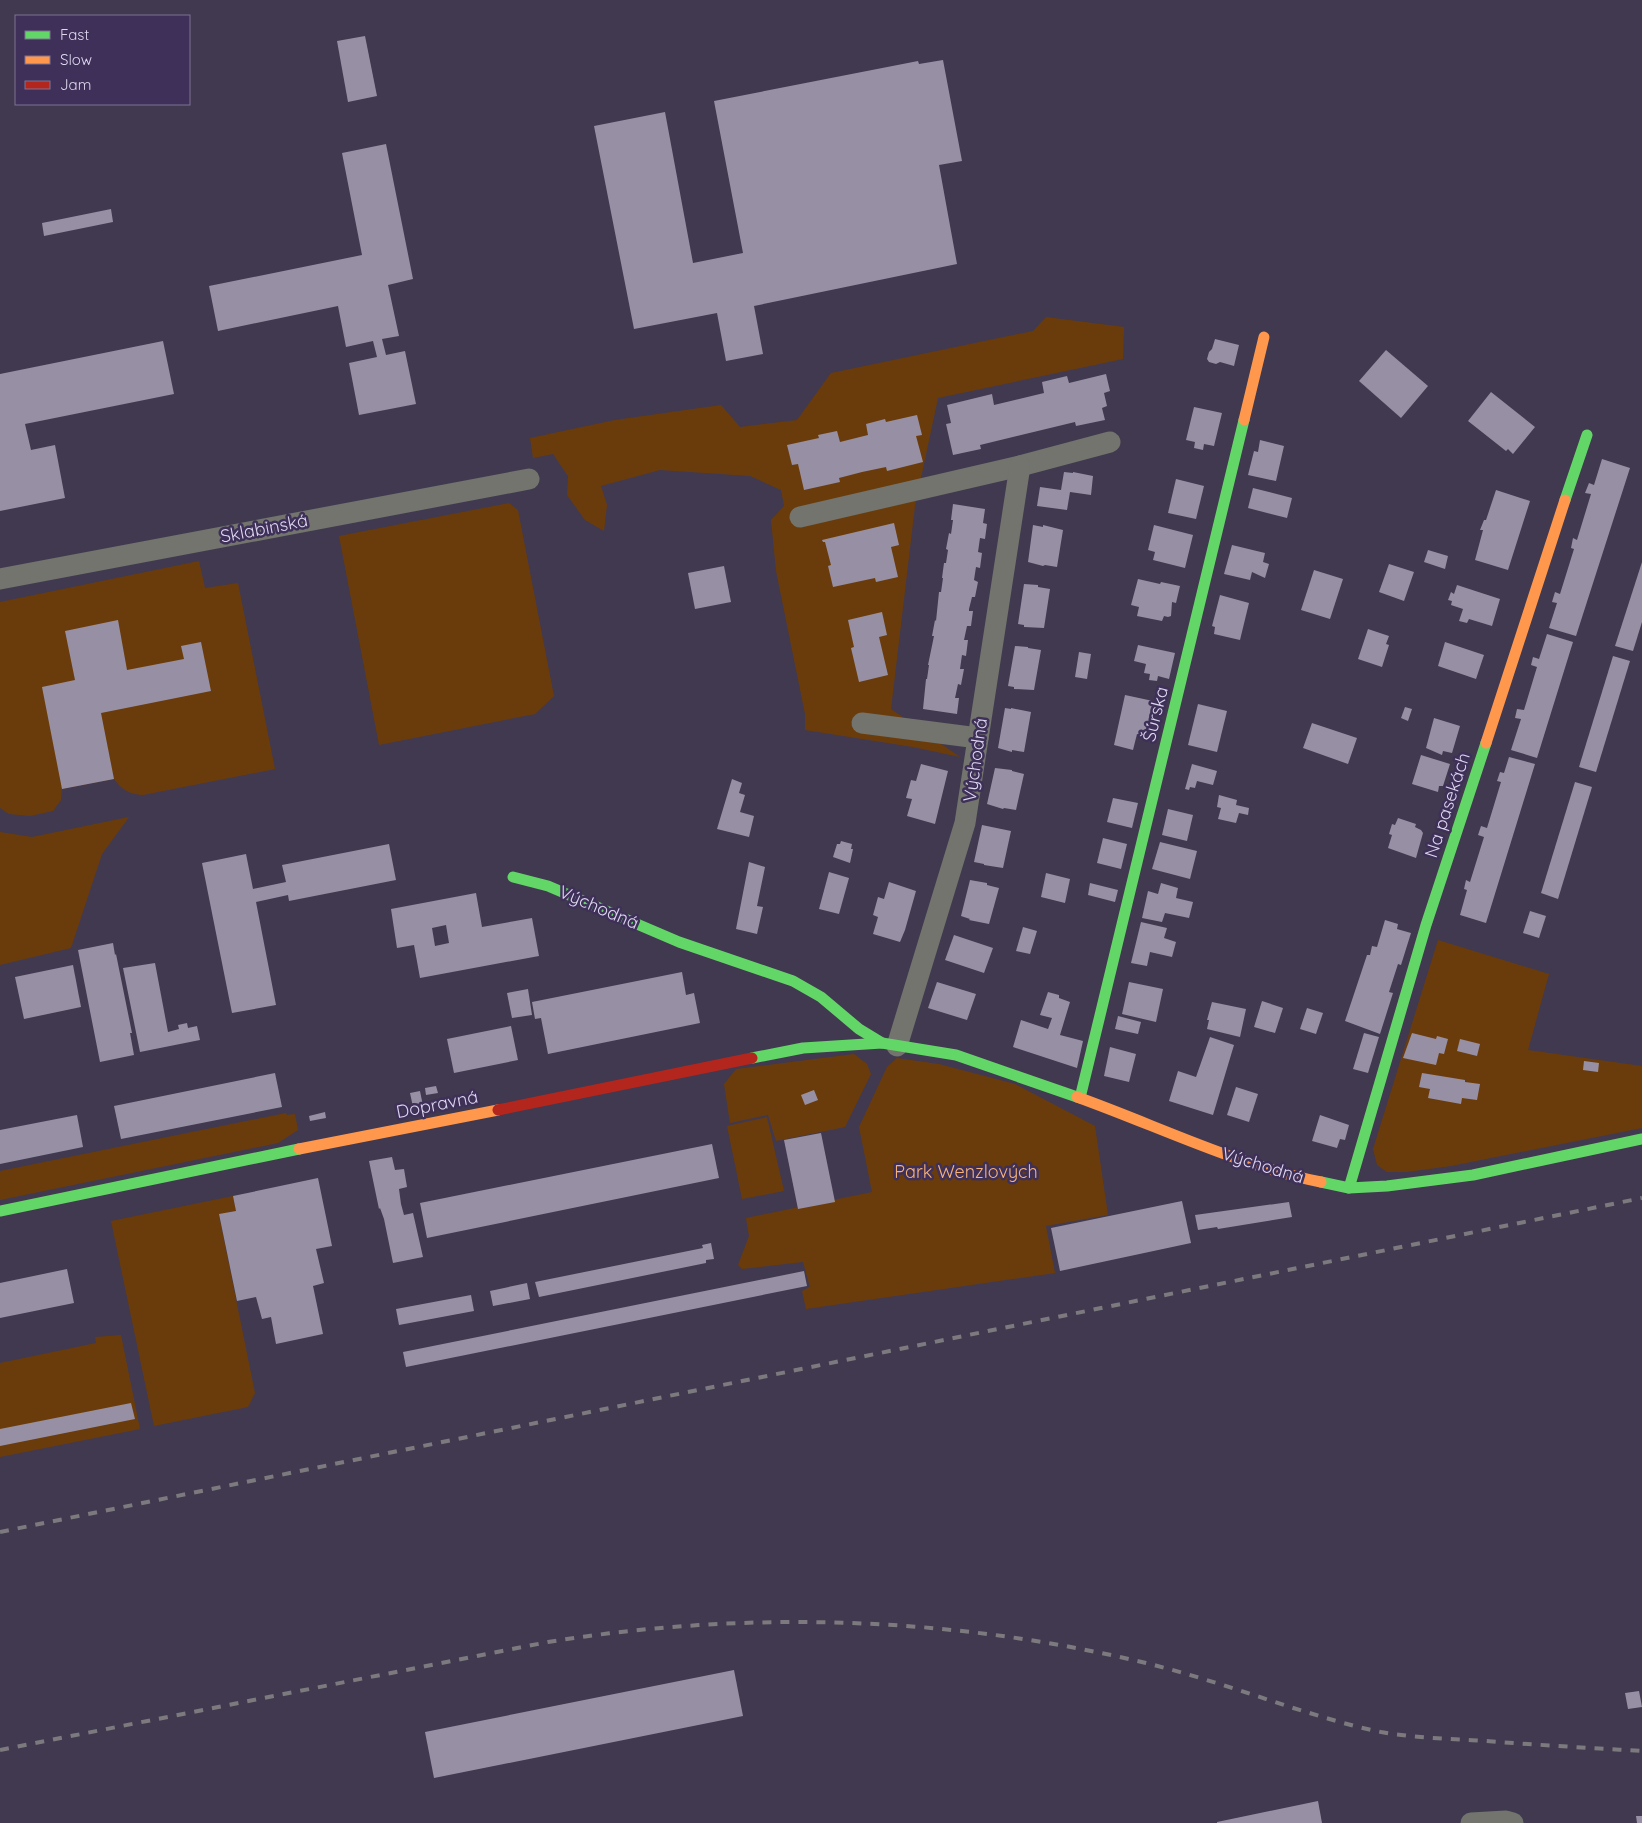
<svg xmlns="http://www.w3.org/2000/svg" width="1642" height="1823" font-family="Quicksand,sans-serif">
  <rect width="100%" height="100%" fill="#41394f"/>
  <!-- green -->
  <g fill="#6b3c0b">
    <polygon points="1046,317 1124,327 1123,359 938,398 915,506 891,709 960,757 913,747 805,730 805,714 776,571 771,520 784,506 781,490 750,476 660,470 601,486 607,505 604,531 585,520 567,495 568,476 553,454 533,458 530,438 615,420 721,405 740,427 797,420 831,373 1033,331"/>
    <polygon points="509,503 518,510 554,696 535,714 379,745 339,536"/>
    <path d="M199,561L205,588L238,583L275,769L143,795C129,794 122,790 114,779L62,789L61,800L53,811L30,816L9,814L0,808V602Z"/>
    <polygon points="129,817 102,854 71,948 0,965 0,832 32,837"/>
    <polygon points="1438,940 1549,974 1528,1050 1642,1066 1642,1128 1451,1166 1407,1172 1387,1172 1377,1165 1373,1149"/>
    <polygon points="854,1054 867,1064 871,1074 845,1127 776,1141 768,1115 730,1123 724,1084 736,1069"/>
    <polygon points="897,1058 939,1064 1015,1084 1095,1126 1108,1215 1046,1226 1055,1273 806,1309 802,1291 810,1287 803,1262 742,1269 738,1265 749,1236 746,1218 872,1192 859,1127 887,1067"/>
    <polygon points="286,1113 287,1115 295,1114 298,1130 278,1143 0,1200 0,1171"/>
    <polygon points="767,1117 784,1191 742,1199 727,1126"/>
    <polygon points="233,1196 236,1211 219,1215 255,1393 248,1407 154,1426 111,1221"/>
    <polygon points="121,1335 140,1429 0,1457 0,1363 96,1343 95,1337"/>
  </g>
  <!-- building -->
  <g fill="#9790a4" fill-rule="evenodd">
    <polygon points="365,36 377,96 348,102 337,41"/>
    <polygon points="943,60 962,161 939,165 957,264 754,306 763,354 726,361 717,313 634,329 594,126 665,112 693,263 743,253 714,101 918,61 919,64"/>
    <polygon points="386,144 413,279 388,285 399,336 382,339 386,355 405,351 416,404 359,415 349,363 377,357 373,341 346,347 338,306 218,331 209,286 362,255 342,153"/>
    <polygon points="111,209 113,222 44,236 42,223"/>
    <polygon points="1215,339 1239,345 1234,366 1220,362 1216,364 1209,362 1207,359 1209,352 1212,349"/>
    <polygon points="163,341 174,394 25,424 31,450 55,445 65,498 0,511 0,374"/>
    <polygon points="1386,350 1428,386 1401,418 1359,381"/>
    <polygon points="1106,374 1110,391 1104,393 1107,406 1102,408 1105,420 1076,426 1075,422 980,445 981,449 953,455 946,424 951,423 947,405 992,394 994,405 1044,393 1042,382 1067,376 1069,383"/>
    <polygon points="1491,392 1535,427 1513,454 1508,449 1506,451 1468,421"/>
    <polygon points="1194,407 1222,413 1214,446 1204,444 1203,450 1194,448 1195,442 1186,440"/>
    <polygon points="917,415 922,435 916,436 923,462 887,471 886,467 862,472 839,478 840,482 804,490 798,464 792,465 787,445 819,438 818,435 837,431 840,442 868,435 866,424 885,419 886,422"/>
    <polygon points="1260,440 1284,446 1276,481 1248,475 1254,451 1258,452"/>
    <polygon points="1602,459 1630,468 1576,636 1549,628 1557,603 1552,602 1555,592 1560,594 1574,549 1571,548 1573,538 1577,540 1591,494 1585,493 1589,483 1594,485"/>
    <polygon points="1064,472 1073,473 1073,472 1093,476 1091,495 1070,492 1067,510 1037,506 1040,487 1061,490"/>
    <polygon points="1176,479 1204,486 1196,519 1168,513"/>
    <polygon points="1253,488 1292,498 1287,518 1248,508"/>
    <polygon points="1496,490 1530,501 1508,570 1475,560 1483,530 1480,530 1484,520 1486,520"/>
    <polygon points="953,504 985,509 983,523 987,524 985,539 980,538 978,552 982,553 980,568 976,567 974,580 978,582 975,597 972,597 969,609 969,611 973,611 971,626 967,626 964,640 968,640 966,656 962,655 960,669 964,669 961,685 958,684 955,698 959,698 957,714 923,709 926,679 927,679 929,665 928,665 934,636 932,636 935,620 936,621 939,592 941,592 943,578 942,578 944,563 946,563 948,550 946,549 949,533 951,534 953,520 951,520"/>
    <polygon points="894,523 899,545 891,547 898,577 876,582 875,578 833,587 828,566 831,565 825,542 823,542 822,540"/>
    <polygon points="1033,525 1043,527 1043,525 1063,530 1057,567 1045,565 1043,566 1028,562"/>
    <polygon points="1154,525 1193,535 1185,568 1153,560 1155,552 1148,550"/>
    <polygon points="1232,545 1265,553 1263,562 1269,564 1265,578 1252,572 1250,580 1224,574"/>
    <polygon points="1428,550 1448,556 1445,569 1424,562"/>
    <polygon points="1642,562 1642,622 1633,651 1615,646"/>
    <polygon points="1389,564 1414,572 1404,601 1379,592"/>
    <polygon points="724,566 731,602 695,609 688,573"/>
    <polygon points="1314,570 1343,579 1330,619 1301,610"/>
    <polygon points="1138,579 1160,584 1161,582 1180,586 1176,603 1172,602 1171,616 1168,617 1164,616 1162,621 1137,616 1139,607 1131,605"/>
    <polygon points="1024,584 1038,585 1038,587 1050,589 1044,628 1024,627 1024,625 1018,624"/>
    <polygon points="1457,585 1500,599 1492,626 1469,619 1467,623 1459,621 1463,609 1451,605 1452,601 1448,600 1451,592 1454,594"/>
    <polygon points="1220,595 1249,603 1240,640 1214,634 1215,627 1212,626"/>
    <polygon points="882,612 887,635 879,637 888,675 859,682 851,648 854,647 848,620"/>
    <polygon points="118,620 127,670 184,659 181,646 201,642 211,691 101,713 114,779 62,789 42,687 75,680 65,631"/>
    <polygon points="1368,629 1389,636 1386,644 1389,645 1382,667 1358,659"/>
    <polygon points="1547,634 1573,642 1537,758 1511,750 1521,719 1515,718 1517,709 1524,710 1537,667 1531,665 1533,657 1539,659"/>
    <polygon points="1445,642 1484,655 1476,679 1438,666"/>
    <polygon points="1138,645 1175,653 1169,679 1158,676 1157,681 1149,680 1150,674 1144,673 1146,664 1134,661"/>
    <polygon points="1015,646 1028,647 1028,648 1041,650 1034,690 1014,689 1014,687 1008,686"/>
    <polygon points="1079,652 1091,654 1087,679 1075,677"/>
    <polygon points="1613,656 1630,661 1596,772 1579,767"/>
    <polygon points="1125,695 1153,701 1145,736 1137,734 1133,750 1114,745"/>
    <polygon points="1198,704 1227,711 1217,752 1188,745"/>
    <polygon points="1405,707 1412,709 1408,721 1401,718"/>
    <polygon points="1005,708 1011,709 1011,708 1031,712 1024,752 1012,750 1012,752 998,748"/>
    <polygon points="1434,718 1460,726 1452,753 1443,751 1442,755 1426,748"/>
    <polygon points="1312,723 1357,738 1348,764 1303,748"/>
    <polygon points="1421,755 1450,764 1443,786 1439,786 1438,792 1412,784"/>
    <polygon points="1509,757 1535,764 1486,923 1460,915 1467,890 1464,889 1466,880 1470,882 1484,837 1478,835 1481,826 1487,828 1501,782 1497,781 1500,772 1504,773"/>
    <polygon points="921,764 948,771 935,824 907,816 912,799 906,798 911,780 916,781"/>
    <polygon points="1192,764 1217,771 1213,785 1197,781 1195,788 1190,787 1189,790 1185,789"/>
    <polygon points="995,768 1012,770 1012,771 1024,774 1016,810 1004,808 1003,809 987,804"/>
    <polygon points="732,779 742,783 739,793 745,795 740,812 754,816 749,837 717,829"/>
    <polygon points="1575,782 1592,787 1558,899 1541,893"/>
    <polygon points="1219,795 1237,800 1236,805 1249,808 1248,815 1239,813 1236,823 1218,819 1221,808 1217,807"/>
    <polygon points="1113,798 1138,803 1132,828 1107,822"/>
    <polygon points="1168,809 1193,815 1187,841 1162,835"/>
    <polygon points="1398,818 1416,824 1415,827 1421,830 1423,833 1416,858 1388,848 1392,835 1389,834 1392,824 1395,825"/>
    <polygon points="982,825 1011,831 1003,868 984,865 984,864 974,862"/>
    <polygon points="1103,838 1127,844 1121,869 1097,863"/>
    <polygon points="841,841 852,844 851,849 853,849 850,863 833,857 837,844 840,844"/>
    <polygon points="1160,842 1197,851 1190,879 1152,869"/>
    <polygon points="389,844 396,880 289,901 288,895 256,902 276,1005 232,1013 202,863 246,854 253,889 286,882 282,865"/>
    <polygon points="749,862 765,867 757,906 763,907 757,934 736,929"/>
    <polygon points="829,872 849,878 839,914 819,909"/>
    <polygon points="1046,873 1070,879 1065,903 1041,897"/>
    <polygon points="970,880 987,883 987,885 999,888 989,924 969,920 970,919 961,916"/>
    <polygon points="889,882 916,891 905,930 900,942 873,934 878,917 873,915 878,897 884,899"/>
    <polygon points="1090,883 1118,890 1115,902 1088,895"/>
    <polygon points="1161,883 1178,888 1176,898 1193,902 1189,918 1165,913 1162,922 1142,918 1148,891 1158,894"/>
    <path d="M476,893L482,927L532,918L539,956L420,978L414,945L397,948L391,909ZM446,925L449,943L435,946L432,928Z"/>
    <polygon points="1530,911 1546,916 1539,938 1523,933"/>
    <polygon points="1385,920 1398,924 1397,929 1411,933 1401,965 1398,964 1389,992 1393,993 1380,1034 1345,1021 1367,955 1370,955 1372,946 1377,947"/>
    <polygon points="1141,922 1167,928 1164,938 1176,942 1172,957 1150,952 1147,966 1131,963"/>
    <polygon points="1023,927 1037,931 1030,954 1016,951"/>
    <polygon points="954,935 993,948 984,973 945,960"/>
    <polygon points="113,943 115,955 116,954 132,1033 130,1033 134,1055 100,1062 78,950"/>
    <polygon points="155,963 168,1032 179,1029 178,1025 187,1023 188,1028 197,1026 200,1040 140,1052 123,968"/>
    <polygon points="73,965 81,1007 24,1019 15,977"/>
    <polygon points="682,972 686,995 694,993 700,1023 548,1054 541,1018 535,1019 532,1002"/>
    <polygon points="937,982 976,994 967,1020 928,1008"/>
    <polygon points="1129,982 1163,989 1156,1022 1122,1014"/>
    <polygon points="528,989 532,1015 512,1018 507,993"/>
    <polygon points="1048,992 1059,995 1059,998 1070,1002 1060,1035 1083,1041 1077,1068 1013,1047 1021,1020 1048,1029 1052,1018 1040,1015"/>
    <polygon points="1262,1001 1283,1008 1275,1033 1254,1027"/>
    <polygon points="1212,1002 1246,1009 1240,1037 1207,1029 1209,1020 1207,1020"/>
    <polygon points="1307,1008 1323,1013 1316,1034 1300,1029"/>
    <polygon points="1118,1016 1141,1022 1138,1034 1115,1029"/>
    <polygon points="511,1026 518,1060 454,1073 447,1039"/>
    <polygon points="1364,1033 1379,1037 1368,1073 1353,1069"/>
    <polygon points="1412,1033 1436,1039 1437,1036 1448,1039 1444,1054 1439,1053 1436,1065 1403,1058"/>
    <polygon points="1210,1037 1234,1045 1213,1115 1169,1101 1178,1071 1196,1077"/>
    <polygon points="1460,1039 1480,1044 1477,1056 1457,1051"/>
    <polygon points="1110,1047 1136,1054 1129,1082 1104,1076"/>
    <polygon points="1584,1061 1599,1063 1598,1072 1583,1070"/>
    <polygon points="275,1073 282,1107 121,1139 114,1106"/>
    <polygon points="1422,1073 1465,1080 1465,1082 1480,1084 1477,1100 1462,1098 1461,1104 1428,1098 1430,1089 1419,1087"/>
    <polygon points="436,1086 438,1093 426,1095 425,1088"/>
    <polygon points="1236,1087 1258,1094 1249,1122 1227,1115"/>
    <polygon points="814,1090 818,1100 805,1105 801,1095"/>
    <polygon points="420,1091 423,1106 413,1107 410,1093"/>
    <polygon points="325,1112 326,1118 310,1121 309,1116"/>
    <polygon points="77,1115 83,1147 0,1164 0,1130"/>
    <polygon points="1320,1115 1349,1125 1345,1140 1340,1139 1337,1148 1312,1141"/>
    <polygon points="821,1133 835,1202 798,1209 784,1140"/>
    <polygon points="712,1144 719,1178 427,1238 420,1203"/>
    <polygon points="392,1157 395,1170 404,1169 407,1187 399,1189 401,1204 404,1215 413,1213 423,1257 393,1263 384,1219 380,1208 379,1209 369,1161"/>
    <polygon points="318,1178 332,1246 316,1249 324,1283 313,1286 323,1334 276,1344 271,1317 262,1319 256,1297 237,1301 219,1214 236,1211 233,1196"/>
    <polygon points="1182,1201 1191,1243 1060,1271 1051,1228"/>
    <polygon points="1289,1202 1292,1217 1218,1229 1217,1227 1198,1230 1195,1215"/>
    <polygon points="711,1243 714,1259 706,1260 706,1263 539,1297 535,1282 703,1248 702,1245"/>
    <polygon points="67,1269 74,1303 0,1318 0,1283"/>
    <polygon points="804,1271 807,1286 406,1367 403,1352"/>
    <polygon points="527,1283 530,1299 493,1306 490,1291"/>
    <polygon points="471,1295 474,1311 399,1325 396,1309"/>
    <polygon points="131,1403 135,1419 0,1446 0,1429"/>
    <polygon points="734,1670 743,1716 434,1778 425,1732"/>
    <polygon points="1639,1691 1642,1707 1628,1709 1625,1693"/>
    <polygon points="1318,1801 1322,1823 1217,1823 1217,1822"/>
    <polygon points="1636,1816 1642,1816 1642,1823 1637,1823"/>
  </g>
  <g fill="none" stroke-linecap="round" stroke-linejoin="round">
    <!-- street -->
    <g stroke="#72746d" stroke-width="21">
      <polyline points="800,517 1020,466 1110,442"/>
      <polyline points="0,579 529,479"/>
      <polyline points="862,723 978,738"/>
      <polyline points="897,1046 965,823 1020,466"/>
      <polyline points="1471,1823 1506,1821 1513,1823"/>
    </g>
    <!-- fast -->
    <g stroke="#63d668" stroke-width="11">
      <polyline points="1565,500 1587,435"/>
      <polyline points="513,877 548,886 679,942 793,981 821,997 859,1029 882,1043 956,1055 1077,1097"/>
      <polyline points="752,1058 803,1048 882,1043"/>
      <polyline points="1080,1098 1244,420"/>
      <polyline points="1321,1182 1349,1188 1387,1186 1473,1175 1642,1139"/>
      <polyline points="1349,1188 1426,925 1486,743"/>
      <polyline points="0,1211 299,1149"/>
    </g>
    <!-- slow -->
    <g stroke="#ff974d" stroke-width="11">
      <polyline points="1244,420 1264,337"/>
      <polyline points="1486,743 1565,500"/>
      <path d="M1077,1097C1158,1126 1236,1165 1321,1182"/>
      <polyline points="299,1149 498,1110"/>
    </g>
    <!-- jam -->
    <polyline stroke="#b3261e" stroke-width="11" points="498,1110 752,1058"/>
    <!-- rail -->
    <g stroke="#7c7a7e" stroke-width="4" stroke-dasharray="9 9" stroke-linecap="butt">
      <polyline points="0,1532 1642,1198"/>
      <path d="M0,1750L548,1642C746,1610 950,1616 1146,1663C1194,1675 1242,1691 1290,1707C1320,1716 1350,1726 1381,1732C1416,1738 1451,1739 1486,1741C1538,1745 1590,1748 1642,1751"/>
    </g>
  </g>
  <g text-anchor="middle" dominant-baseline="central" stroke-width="5" stroke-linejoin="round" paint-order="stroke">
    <!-- street labels -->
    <g font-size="18" fill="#ded6ef" stroke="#3e3058">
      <text transform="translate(264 528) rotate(-11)">Sklabinská</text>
      <text transform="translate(1155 714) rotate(-76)">Šúrska</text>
      <text transform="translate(975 760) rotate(-82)">Východná</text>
      <text transform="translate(1447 805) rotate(-72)">Na pasekách</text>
      <text transform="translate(599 907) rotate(23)">Východná</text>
      <text transform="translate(437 1104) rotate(-11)">Dopravná</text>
      <text transform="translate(1263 1165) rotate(17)">Východná</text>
    </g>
    <!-- park labels -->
    <g font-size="18" fill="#f6b27a" stroke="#3e3058">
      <text x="966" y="1171">Park Wenzlových</text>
    </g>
  </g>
  <!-- legend -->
  <rect x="15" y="15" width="175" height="90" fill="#3e3058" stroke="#7e7294"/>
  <rect x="25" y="31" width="25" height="8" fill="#63d668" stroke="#7e7294"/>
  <text x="60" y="40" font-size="15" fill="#ded6ef">Fast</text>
  <rect x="25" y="56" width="25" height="8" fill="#ff974d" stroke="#7e7294"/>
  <text x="60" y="65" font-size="15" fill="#ded6ef">Slow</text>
  <rect x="25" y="81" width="25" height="8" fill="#b3261e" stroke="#7e7294"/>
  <text x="60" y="90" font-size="15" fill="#ded6ef">Jam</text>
</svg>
